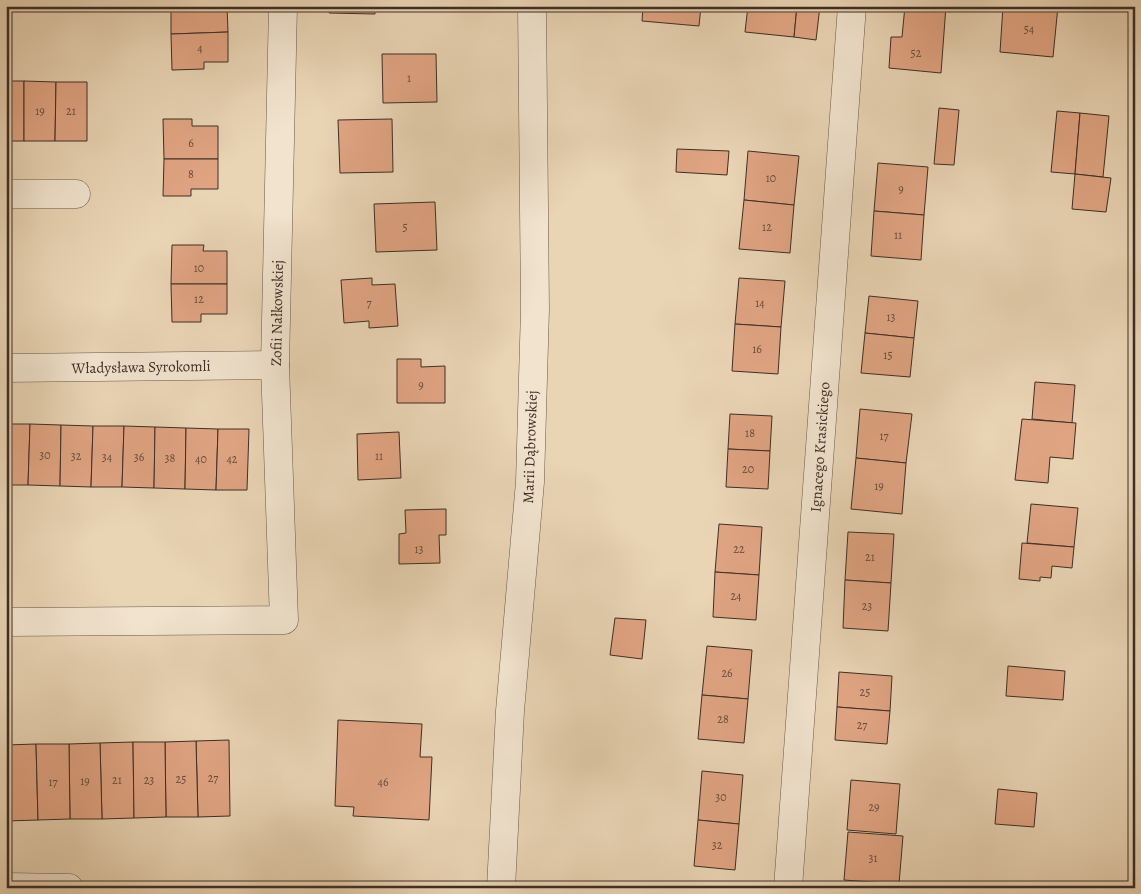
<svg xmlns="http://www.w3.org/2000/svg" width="1141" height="894" font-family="Alegreya,serif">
  <rect width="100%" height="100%" fill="#e9d4b4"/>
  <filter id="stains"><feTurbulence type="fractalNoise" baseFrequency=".004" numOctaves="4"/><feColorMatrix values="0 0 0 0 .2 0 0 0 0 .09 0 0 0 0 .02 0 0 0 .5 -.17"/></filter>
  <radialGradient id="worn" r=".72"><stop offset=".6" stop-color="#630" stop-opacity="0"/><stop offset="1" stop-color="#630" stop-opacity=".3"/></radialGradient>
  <!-- building -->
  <g fill="#e0a482" stroke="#3e2e26">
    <polygon points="171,6 227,6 228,32 171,34"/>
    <polygon points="329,6 375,6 375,14 329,13"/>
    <polygon points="643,6 701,6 699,26 642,21"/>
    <polygon points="748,6 797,6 794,37 745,32"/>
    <polygon points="797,6 820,6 816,40 794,37"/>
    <polygon points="905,6 946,6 941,73 889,68 891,37 902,37"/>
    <polygon points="1003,6 1058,6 1053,57 1000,52"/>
    <polygon points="1133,6 1135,6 1135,32 1129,31"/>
    <polygon points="228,32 228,62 204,62 204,69 172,70 171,34"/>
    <polygon points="382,54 436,54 437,102 383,103"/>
    <rect x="6" y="81" width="18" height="60"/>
    <polygon points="24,81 56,82 55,141 24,141"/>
    <polygon points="56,82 87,82 87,141 55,141"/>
    <polygon points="939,108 959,110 954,165 934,164"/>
    <polygon points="1057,111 1080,113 1075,174 1051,172"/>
    <polygon points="1080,113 1109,116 1103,177 1075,174"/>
    <polygon points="163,119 192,119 192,126 218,126 218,159 164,159"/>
    <polygon points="392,119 393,172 340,173 338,120"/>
    <polygon points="677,149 729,151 727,175 676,172"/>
    <polygon points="748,151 799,156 794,205 744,200"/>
    <polygon points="164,159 218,159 218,189 191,189 191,196 163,196"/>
    <polygon points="878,163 928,167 924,215 874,211"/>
    <polygon points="1075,174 1111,178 1106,212 1072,209"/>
    <polygon points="744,200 794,205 790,253 739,249"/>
    <polygon points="435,202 437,250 376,252 374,204"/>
    <polygon points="874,211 924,215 921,260 871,256"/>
    <polygon points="172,245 204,245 203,251 227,251 227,284 171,284"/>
    <polygon points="372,278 372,285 395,284 398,326 369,328 369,321 344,323 341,280"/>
    <polygon points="739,278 785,281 781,327 735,324"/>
    <polygon points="171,284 227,284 227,314 201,314 201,322 172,322"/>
    <polygon points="869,296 918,301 914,338 865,333"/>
    <polygon points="735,324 781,327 778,374 732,371"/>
    <polygon points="865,333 914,338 910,377 861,373"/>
    <polygon points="397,359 421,359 421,367 445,366 445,403 397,403"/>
    <polygon points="1035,382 1075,385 1072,423 1032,419"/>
    <polygon points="860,409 912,414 906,463 856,458"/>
    <polygon points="730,414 772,416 770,451 728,449"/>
    <polygon points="1022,419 1076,423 1073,459 1050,457 1048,483 1015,480"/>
    <polygon points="6,424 30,424 28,485 6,485"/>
    <polygon points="30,424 61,425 60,486 28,485"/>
    <polygon points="61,425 93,426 91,487 60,486"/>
    <polygon points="93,426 124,426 122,487 91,487"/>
    <polygon points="124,426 155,427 154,488 122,487"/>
    <polygon points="155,427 186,428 185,489 154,488"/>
    <polygon points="186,428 218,429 216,490 185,489"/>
    <polygon points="218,429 249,429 247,490 216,490"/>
    <polygon points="399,432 401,478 358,480 357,434"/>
    <polygon points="728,449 770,451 768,489 726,487"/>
    <polygon points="856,458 906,463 902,514 851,509"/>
    <polygon points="1031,504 1078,508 1074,547 1027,543"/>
    <polygon points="446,509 446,535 439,535 440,563 399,564 399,534 406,533 405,510"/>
    <polygon points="719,524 762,527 759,575 715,572"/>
    <polygon points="848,532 894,534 891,583 845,580"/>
    <polygon points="1022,543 1074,547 1072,568 1052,566 1051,578 1040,577 1040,581 1019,579"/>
    <polygon points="715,572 759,575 756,620 713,617"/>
    <polygon points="845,580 891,583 888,631 843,628"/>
    <polygon points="615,618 646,620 642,659 610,655"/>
    <polygon points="707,646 752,650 748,699 702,695"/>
    <polygon points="1008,666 1065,671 1063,700 1006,696"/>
    <polygon points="839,672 892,676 890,711 837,707"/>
    <polygon points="702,695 748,699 744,743 698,739"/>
    <polygon points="837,707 890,711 887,744 835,740"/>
    <polygon points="338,720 422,724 420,757 432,757 429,820 353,816 354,807 335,806"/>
    <polygon points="229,740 230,816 198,817 196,741"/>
    <polygon points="196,741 198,817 166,817 165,742"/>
    <polygon points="133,742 134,818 102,819 100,743"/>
    <polygon points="133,742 165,742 166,817 134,818"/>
    <polygon points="100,743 102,819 70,819 69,744"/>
    <polygon points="36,744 38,820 6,821 6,745"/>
    <polygon points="36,744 69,744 70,819 38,820"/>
    <polygon points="702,771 743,775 739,824 698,820"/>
    <polygon points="851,780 900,784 896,834 847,830"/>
    <polygon points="998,789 1037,793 1034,827 995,824"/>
    <polygon points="698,820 739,824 735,870 694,866"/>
    <polygon points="848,832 903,836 899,884 844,880"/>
  </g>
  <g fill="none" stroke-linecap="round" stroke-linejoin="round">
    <defs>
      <g id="minor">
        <polyline points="6,194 76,194"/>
        <polyline points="6,368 275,365"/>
        <polyline points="6,622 284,620 275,365 283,6"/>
        <polyline points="6,887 69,888"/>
        <polyline points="788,888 852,6"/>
      </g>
      <polyline id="tertiary" points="501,888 510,711 530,482 535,309 532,6"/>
    </defs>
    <!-- minor casing -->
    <use href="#minor" stroke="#69584a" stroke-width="29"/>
    <!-- tertiary casing -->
    <use href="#tertiary" stroke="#69584a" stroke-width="29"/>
    <!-- minor -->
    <use href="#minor" stroke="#f1e3ce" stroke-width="28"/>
    <!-- tertiary -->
    <use href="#tertiary" stroke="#f1e3ce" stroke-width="28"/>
  </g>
  <g text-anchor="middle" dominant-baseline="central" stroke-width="4" stroke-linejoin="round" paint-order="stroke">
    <!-- number labels -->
    <g font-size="12" fill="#664c3d">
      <text x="1029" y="29">54</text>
      <text x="200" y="48">4</text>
      <text x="916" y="53">52</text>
      <text x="409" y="78">1</text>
      <text x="40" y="111">19</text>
      <text x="71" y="111">21</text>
      <text x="191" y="143">6</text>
      <text x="191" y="174">8</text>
      <text x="771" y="178">10</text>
      <text x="901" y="189">9</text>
      <text x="405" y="227">5</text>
      <text x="767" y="227">12</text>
      <text x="898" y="235">11</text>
      <text x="199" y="268">10</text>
      <text x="199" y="299">12</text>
      <text x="369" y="303">7</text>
      <text x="760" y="303">14</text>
      <text x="891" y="317">13</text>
      <text x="757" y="349">16</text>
      <text x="888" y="355">15</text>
      <text x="421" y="385">9</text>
      <text x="750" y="433">18</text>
      <text x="884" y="436">17</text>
      <text x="45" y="455">30</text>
      <text x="76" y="456">32</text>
      <text x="379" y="456">11</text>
      <text x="107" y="457">34</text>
      <text x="139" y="457">36</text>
      <text x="170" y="458">38</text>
      <text x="201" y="459">40</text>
      <text x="232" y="459">42</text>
      <text x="748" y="469">20</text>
      <text x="879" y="486">19</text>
      <text x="419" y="549">13</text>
      <text x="739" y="549">22</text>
      <text x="870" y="557">21</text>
      <text x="736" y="596">24</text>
      <text x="867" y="606">23</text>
      <text x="727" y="673">26</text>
      <text x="865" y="692">25</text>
      <text x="723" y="719">28</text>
      <text x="862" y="725">27</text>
      <text x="213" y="778">27</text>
      <text x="181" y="779">25</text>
      <text x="117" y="780">21</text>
      <text x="149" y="780">23</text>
      <text x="85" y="781">19</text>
      <text x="53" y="782">17</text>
      <text x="383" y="782">46</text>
      <text x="721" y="797">30</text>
      <text x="874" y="807">29</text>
      <text x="717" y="845">32</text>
      <text x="873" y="858">31</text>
    </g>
    <!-- street labels -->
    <g font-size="15" fill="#3e2e26" stroke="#f1e3ce">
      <text transform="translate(277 313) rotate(-89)">Zofii Nałkowskiej</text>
      <text transform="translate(141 367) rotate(-1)">Władysława Syrokomli</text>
      <text transform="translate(530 447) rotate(-88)">Marii Dąbrowskiej</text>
      <text transform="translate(820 447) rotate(-86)">Ignacego Krasickiego</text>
    </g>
  </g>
  <!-- margin -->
  <rect width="1141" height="894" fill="none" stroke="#e9d4b4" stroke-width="25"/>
  <rect x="8" y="8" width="1126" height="879" fill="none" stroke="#3e2e26" stroke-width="2.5"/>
  <rect x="12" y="12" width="1116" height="869" fill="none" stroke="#3e2e26"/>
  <rect width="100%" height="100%" filter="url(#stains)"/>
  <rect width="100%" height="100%" fill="url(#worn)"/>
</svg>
